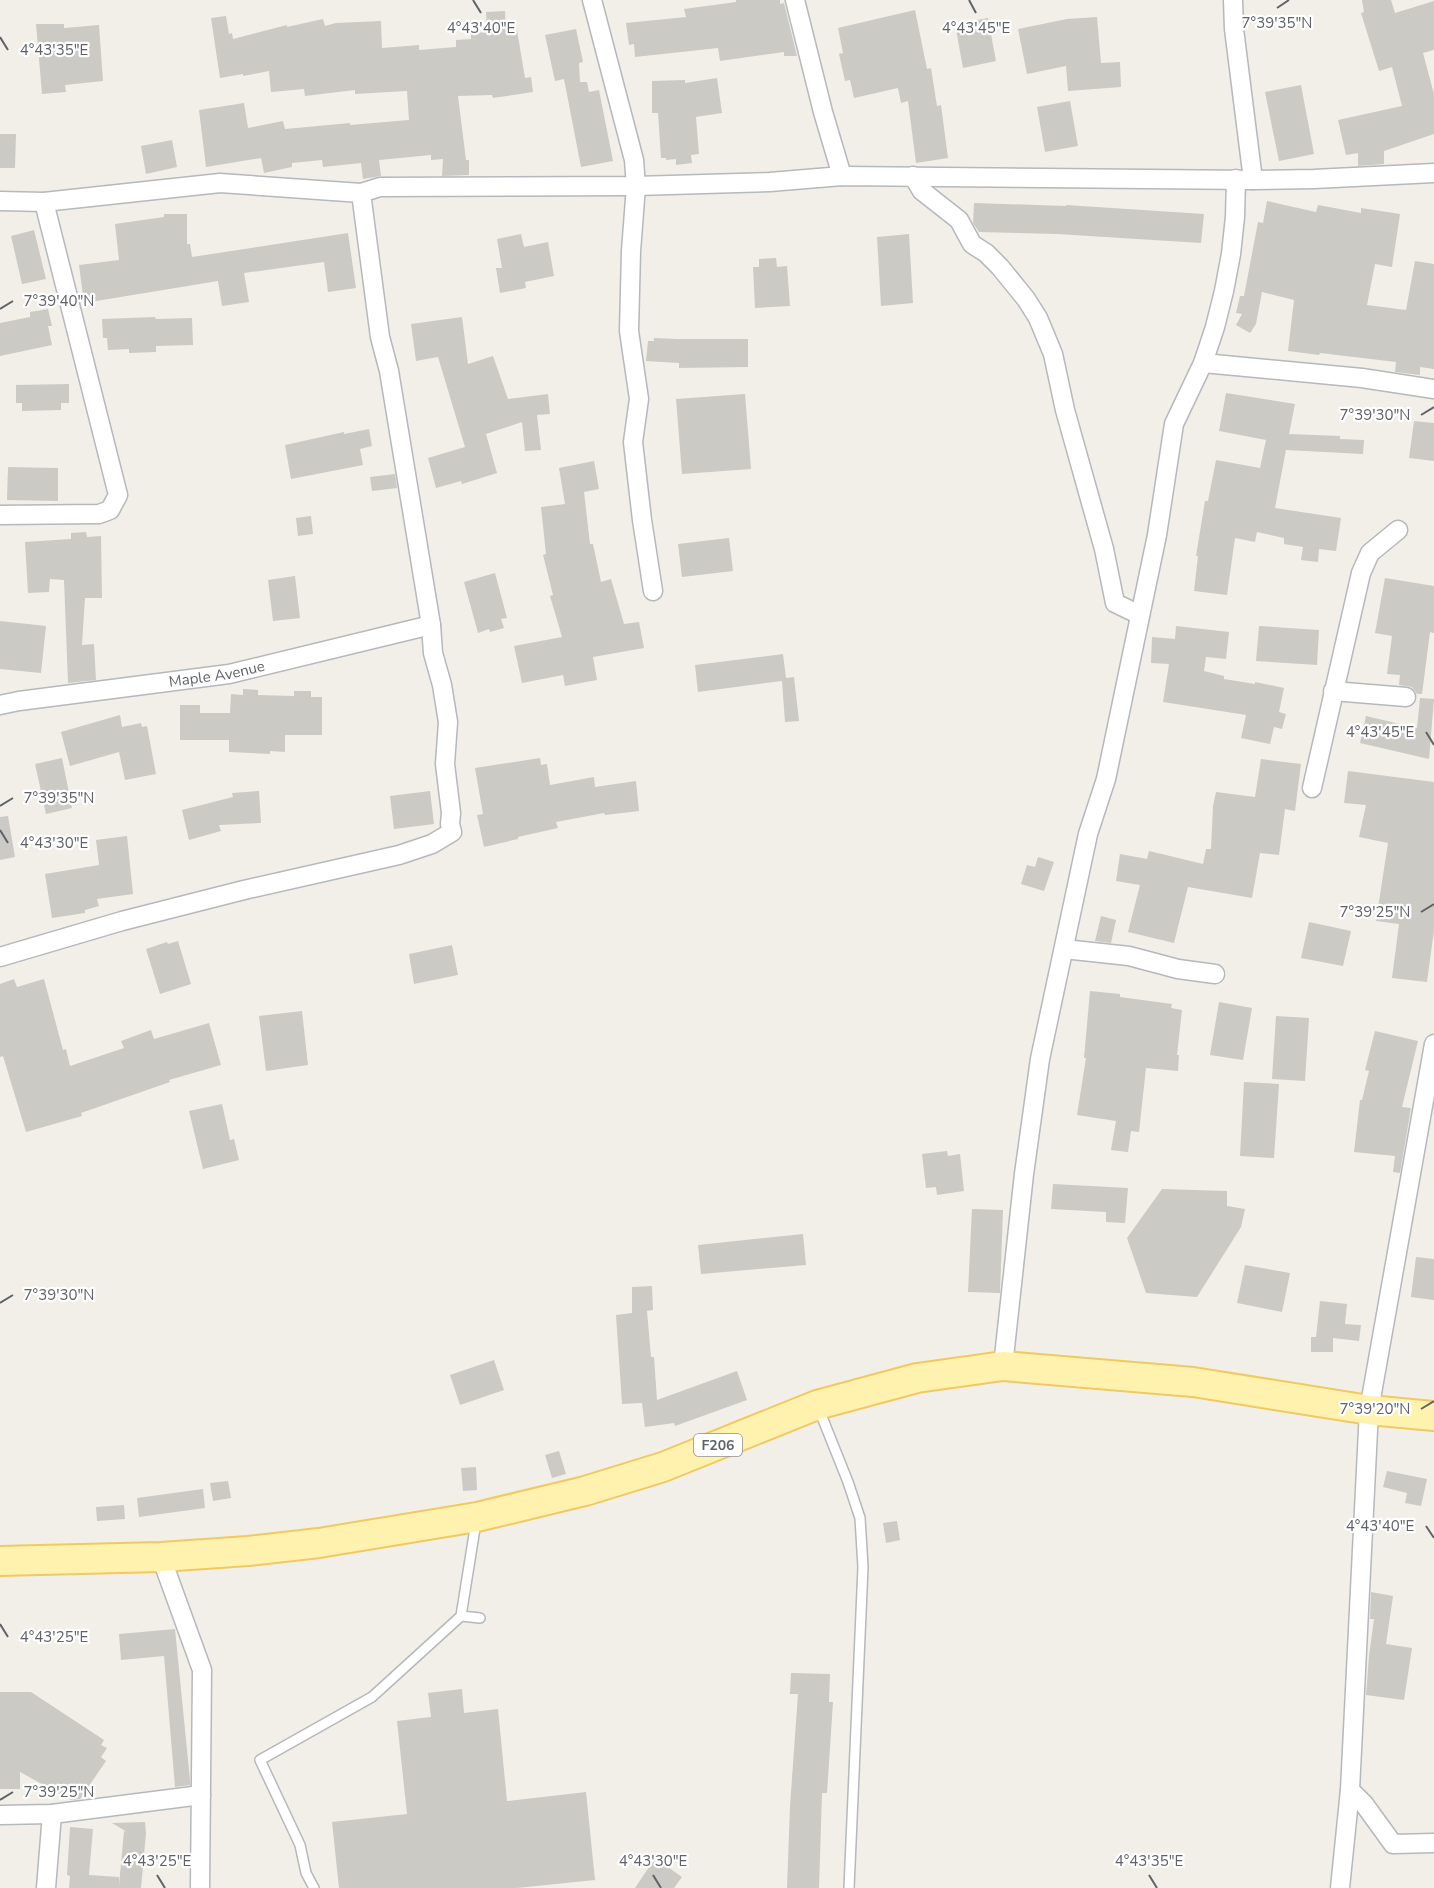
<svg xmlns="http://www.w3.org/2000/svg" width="1434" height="1888" font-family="'Nunito Sans',sans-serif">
  <rect width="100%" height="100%" fill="#f1efe8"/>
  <!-- building -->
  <g fill="#cccac5">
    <polygon points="736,0 780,0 780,4 784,3 797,56 784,56 784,52 720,61 718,48 635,57 634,44 629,45 626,23 686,17 684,9 736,2"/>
    <polygon points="1362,0 1391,0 1395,13 1434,1 1434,50 1423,53 1434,94 1434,134 1384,151 1384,164 1358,166 1358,153 1346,155 1338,120 1402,106 1392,67 1379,71 1361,13 1364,12"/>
    <polygon points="915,10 927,69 931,68 937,106 941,105 948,158 916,163 908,101 901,103 898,88 854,98 850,80 845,81 839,54 843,53 838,28"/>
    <polygon points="505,11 506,32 517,30 525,78 531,77 533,92 493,98 492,95 458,96 466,160 469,160 469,175 442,176 443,159 431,160 431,155 379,160 381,176 363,179 361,163 323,167 322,160 292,163 292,167 264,173 261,158 206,167 199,110 244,103 248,128 283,121 285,129 350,123 350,125 409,120 407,91 355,94 355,90 305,96 304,89 271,92 269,71 243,76 243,74 220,78 211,18 226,16 229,34 232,33 233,39 287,25 287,27 323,19 325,26 336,23 381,21 382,48 419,45 419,50 456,47 456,40 471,39 471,33 487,32 486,12"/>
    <polygon points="1097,17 1101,63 1120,62 1121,87 1068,91 1066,66 1027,74 1018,29 1067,19"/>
    <polygon points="988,18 996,61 963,68 955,24"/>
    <polygon points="36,24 64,24 64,28 99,25 103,81 65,85 66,92 42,94"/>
    <polygon points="576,29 583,62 579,63 580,82 587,82 589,92 599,90 613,161 581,167 564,79 555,81 545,35"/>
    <polygon points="717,78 722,113 696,117 699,154 691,155 692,163 676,165 676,159 666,160 666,158 661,158 658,113 652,113 652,81 685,80 685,83"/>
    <polygon points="1301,85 1314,154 1279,161 1265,92"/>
    <polygon points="1070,101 1078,146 1045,152 1037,107"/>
    <polygon points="0,134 16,134 15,168 0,168"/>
    <polygon points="172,140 177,167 146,174 141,146"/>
    <polygon points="1267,201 1316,212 1318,205 1361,213 1361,208 1400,214 1392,267 1375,264 1367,305 1406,310 1415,261 1434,264 1434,369 1420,367 1420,375 1395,372 1396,362 1320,353 1319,355 1288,351 1294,300 1262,292 1256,324 1250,333 1236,325 1242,314 1236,313 1240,296 1244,296 1258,222 1263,223"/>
    <polygon points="974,203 1066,206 1066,205 1204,214 1201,243 1057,234 979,232 973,223"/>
    <polygon points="164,214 187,214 187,244 190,244 192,257 348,233 356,288 328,292 324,262 244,273 249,302 222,306 218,281 84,303 79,265 119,260 115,224 164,217"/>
    <polygon points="34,230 46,279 22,284 11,236"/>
    <polygon points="521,234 524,247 548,242 554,276 525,282 526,288 500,293 496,268 502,268 497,239"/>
    <polygon points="909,234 913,303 881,306 877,237"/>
    <polygon points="776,258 777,267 787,266 790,306 755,308 753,267 759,267 759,259"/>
    <polygon points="48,309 52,326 48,326 52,345 0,356 0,323 30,317 30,312"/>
    <polygon points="155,317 156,319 192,318 193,345 156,346 156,352 129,353 129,349 108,350 107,338 103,338 102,319"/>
    <polygon points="462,317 468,364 493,356 508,399 548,394 550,414 537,415 541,450 525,451 522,422 486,434 497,473 462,484 461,481 436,488 428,458 465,447 438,357 416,361 411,324"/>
    <polygon points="654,338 677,339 748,339 748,367 679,368 679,363 646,361 648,341 654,341"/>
    <polygon points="69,384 69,403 61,403 61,410 22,411 22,403 16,403 16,385"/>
    <polygon points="1226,393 1295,404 1289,434 1340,436 1340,439 1364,440 1363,454 1286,450 1275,508 1341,518 1336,551 1319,549 1318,562 1301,560 1303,547 1284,544 1284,538 1257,532 1255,542 1235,538 1227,595 1194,591 1198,556 1196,556 1205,501 1208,501 1216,460 1260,468 1266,440 1219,431"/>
    <polygon points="745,394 751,469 682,474 676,399"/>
    <polygon points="1414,421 1434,423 1434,461 1409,458"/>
    <polygon points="369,429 372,446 360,449 363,465 291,479 285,445 344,432 344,434"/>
    <polygon points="594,461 599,489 584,492 590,544 593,544 601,582 611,579 624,624 639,622 644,648 593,657 597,680 565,686 563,675 522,683 514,646 562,637 550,596 553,595 543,555 546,554 541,507 565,504 559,468"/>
    <polygon points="8,467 58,468 58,501 7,500"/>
    <polygon points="395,474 397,488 372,491 370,477"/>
    <polygon points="311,516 313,534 298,536 296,518"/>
    <polygon points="86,532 87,537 101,536 102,598 85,598 82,645 94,644 96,680 68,683 64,580 50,579 49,592 28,593 25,542 71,539 71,533"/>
    <polygon points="729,538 733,571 682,577 678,544"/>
    <polygon points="495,573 507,618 501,619 504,628 490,632 489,629 478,633 464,582"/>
    <polygon points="295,576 300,618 273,621 268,580"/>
    <polygon points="1385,578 1434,586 1434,633 1430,632 1422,694 1417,694 1412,687 1399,685 1400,675 1387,674 1392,636 1375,633"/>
    <polygon points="0,621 46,626 41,673 0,669"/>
    <polygon points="1176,626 1229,632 1226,659 1206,657 1204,671 1224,676 1224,679 1255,684 1255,682 1284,688 1279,712 1286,714 1282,729 1274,727 1270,744 1241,738 1246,715 1163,702 1169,664 1151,663 1152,637 1175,639"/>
    <polygon points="1259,626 1319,630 1317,665 1256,661"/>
    <polygon points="783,654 786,678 794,677 799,721 785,722 782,681 698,692 695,665"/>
    <polygon points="243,689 258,690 258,695 294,696 294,691 311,691 311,697 322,697 322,735 285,735 285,752 270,751 270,754 229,752 229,740 180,740 180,705 200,705 200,713 230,713 231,694 243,695"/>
    <polygon points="1420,698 1434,699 1429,759 1360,743 1366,716 1417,728"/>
    <polygon points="120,715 122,727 141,723 142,727 147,726 156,774 125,780 119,752 70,766 61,732"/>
    <polygon points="62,758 72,808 46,814 35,764"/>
    <polygon points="540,758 541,765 547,764 550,785 594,777 595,787 636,781 639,811 605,815 604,813 556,822 558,828 518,837 518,839 484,847 477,815 483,814 475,768"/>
    <polygon points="1261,759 1301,764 1295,811 1285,809 1279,855 1260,853 1252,898 1188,887 1174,943 1128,932 1140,885 1116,881 1120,854 1147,859 1149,851 1203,864 1206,849 1211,849 1213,806 1216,792 1255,797"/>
    <polygon points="1348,771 1434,782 1434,930 1427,982 1392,978 1399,924 1376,921 1388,843 1359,837 1366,805 1344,803"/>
    <polygon points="259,791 261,823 219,825 221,831 189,840 182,810 233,797 232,793"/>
    <polygon points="430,791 434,824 394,829 390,796"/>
    <polygon points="8,816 15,857 0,860 0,817"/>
    <polygon points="127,836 133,894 97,899 99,906 85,910 85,913 52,918 45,874 99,865 96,840"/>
    <polygon points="1038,857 1054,862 1044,891 1021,884 1027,865 1035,867"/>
    <polygon points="1101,916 1116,920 1111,943 1095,941"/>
    <polygon points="1309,922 1351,931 1343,966 1301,958"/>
    <polygon points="178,941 191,984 160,994 146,949 167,942 168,944"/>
    <polygon points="452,945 458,975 414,984 409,954"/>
    <polygon points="14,979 17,987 44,979 63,1050 66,1049 70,1066 124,1048 121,1041 151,1030 154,1039 209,1023 221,1065 169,1080 170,1082 81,1113 82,1116 26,1132 3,1056 0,1057 0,984"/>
    <polygon points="1090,991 1120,994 1120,997 1172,1004 1171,1008 1182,1010 1177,1055 1179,1055 1178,1071 1146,1068 1139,1132 1131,1131 1128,1152 1111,1150 1116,1121 1077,1115 1086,1058 1084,1058"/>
    <polygon points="1219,1002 1252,1008 1243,1060 1210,1055"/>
    <polygon points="302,1011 308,1065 266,1071 259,1016"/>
    <polygon points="1276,1016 1309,1018 1305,1081 1272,1079"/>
    <polygon points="1375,1031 1418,1041 1402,1107 1411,1108 1400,1173 1393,1172 1395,1156 1354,1152 1360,1100 1362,1100 1369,1071 1365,1070"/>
    <polygon points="1244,1082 1279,1084 1274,1158 1240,1156"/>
    <polygon points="222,1104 230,1140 234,1139 239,1160 203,1169 189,1111"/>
    <polygon points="947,1151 948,1156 960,1154 964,1191 937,1195 936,1187 926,1188 922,1154"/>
    <polygon points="1053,1184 1128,1188 1125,1223 1106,1222 1106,1212 1051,1209"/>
    <polygon points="1162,1189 1227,1191 1227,1206 1245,1209 1241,1227 1197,1297 1146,1293 1127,1238"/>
    <polygon points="972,1209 1003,1210 1000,1293 968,1292"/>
    <polygon points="803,1234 806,1265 701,1274 698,1245"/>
    <polygon points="1416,1257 1434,1259 1434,1300 1411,1297"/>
    <polygon points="1245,1265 1290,1273 1282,1312 1237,1303"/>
    <polygon points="652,1286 653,1310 647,1311 651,1357 654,1357 657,1400 737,1371 747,1400 675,1426 674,1423 645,1427 642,1403 622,1404 616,1315 632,1313 632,1287"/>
    <polygon points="1320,1301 1347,1304 1345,1324 1361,1325 1359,1341 1333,1338 1333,1352 1311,1352 1311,1337 1316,1337"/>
    <polygon points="494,1360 504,1390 460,1405 450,1375"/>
    <polygon points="559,1451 566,1474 552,1478 545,1455"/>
    <polygon points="476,1467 477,1490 463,1491 461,1468"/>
    <polygon points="1387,1471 1427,1479 1421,1506 1405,1503 1407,1493 1383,1487"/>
    <polygon points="228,1481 231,1498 213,1501 210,1483"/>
    <polygon points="203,1489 205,1508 139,1517 137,1498"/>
    <polygon points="124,1505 125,1519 97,1521 96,1507"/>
    <polygon points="897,1521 900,1540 886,1543 883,1523"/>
    <polygon points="1371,1592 1393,1596 1386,1644 1412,1648 1404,1700 1366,1695 1369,1656 1374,1619 1370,1619"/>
    <polygon points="175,1629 190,1780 190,1785 175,1787 164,1656 121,1660 119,1634"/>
    <polygon points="791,1673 830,1674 829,1702 833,1702 827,1793 822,1793 819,1888 787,1888 790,1806 798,1694 790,1694"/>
    <polygon points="462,1689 464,1713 498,1709 507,1801 586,1792 595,1880 517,1888 339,1888 332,1822 407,1814 397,1721 431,1717 428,1693"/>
    <polygon points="0,1692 31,1692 104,1740 101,1745 107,1748 101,1757 106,1761 80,1799 71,1800 20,1772 20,1789 0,1789"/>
    <polygon points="145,1822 146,1833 141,1888 69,1888 70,1876 67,1875 70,1827 93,1829 89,1875 119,1877 119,1885 124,1831 127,1832 112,1823"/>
    <polygon points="655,1858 682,1877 674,1888 635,1888"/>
  </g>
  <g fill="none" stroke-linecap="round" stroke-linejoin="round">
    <defs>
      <g id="lane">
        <polyline points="818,1407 848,1482 860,1518 863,1567 849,1888"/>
        <polyline points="461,1616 480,1618"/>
        <polyline points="314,1888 306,1873 300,1845 260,1760 372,1697 461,1616 476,1522"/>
      </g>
      <g id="street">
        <polyline points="592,0 634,160 636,186 631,251 629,331 639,399 633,442 642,520 653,591"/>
        <polyline points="795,0 823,112 842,176"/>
        <polyline points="1233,0 1234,29 1253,180"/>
        <polyline points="913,176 922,191 959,220 972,244 986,253 1000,267 1026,299 1038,318 1053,354 1065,410 1104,549 1115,603 1140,615"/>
        <polyline points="0,201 44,202 220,183 361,193 380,187 636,186 770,182 842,176 1253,180 1314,179 1434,173"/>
        <polyline points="1203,363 1362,378 1434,389"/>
        <polyline points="0,515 99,514 110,510 118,495 44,202"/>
        <polyline points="1333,691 1406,697"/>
        <path id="s1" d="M0,705L19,701L229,674L431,625"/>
        <polyline points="1312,788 1361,573 1370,553 1398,530"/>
        <polyline points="1064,949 1129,956 1178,969 1215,974"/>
        <polyline points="0,957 122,921 244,890 399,855 432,844 452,832 450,824 451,813 445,764 448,722 442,685 433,653 431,625 389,371 380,337 361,193"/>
        <polyline points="1003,1366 1024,1174 1040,1059 1088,834 1106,779 1157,535 1174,424 1203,363 1215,327 1224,291 1231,254 1235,217 1236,179"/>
        <polyline points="161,1557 202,1670 200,1888"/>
        <polyline points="1350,1790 1364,1804 1393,1844 1434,1843"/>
        <polyline points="0,1815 52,1814 201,1795"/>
        <polyline points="46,1888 52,1814"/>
        <polyline points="1340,1888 1350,1790 1369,1410 1434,1044"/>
      </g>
      <polyline id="primary" points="0,1561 161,1557 248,1551 319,1543 477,1517 585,1491 663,1467 817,1405 917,1378 1003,1366 1193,1382 1369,1410 1434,1416"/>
    </defs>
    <!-- lane casing -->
    <use href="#lane" stroke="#b5b8bc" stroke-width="12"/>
    <!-- street casing -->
    <use href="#street" stroke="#b5b8bc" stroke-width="21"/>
    <!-- primary casing -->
    <use href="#primary" stroke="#f2c960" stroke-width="32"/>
    <!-- lane -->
    <use href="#lane" stroke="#fff" stroke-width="9"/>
    <!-- street -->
    <use href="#street" stroke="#fff" stroke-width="18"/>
    <!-- primary -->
    <use href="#primary" stroke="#fff2af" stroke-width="28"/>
  </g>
  <!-- ticks -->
  <path fill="none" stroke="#5f6368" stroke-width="2" d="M473,0L481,13M969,0L976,13M1277,8L1289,0M0,37L8,50M0,309L13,301M1421,415L1434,407M1426,732L1434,745M0,806L13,798M0,830L8,843M1421,912L1434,904M0,1303L13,1295M1421,1409L1434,1401M1426,1526L1434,1538M0,1624L8,1637M0,1800L13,1792M157,1875L165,1888M653,1875L661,1888M1149,1875L1157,1888"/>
  <g text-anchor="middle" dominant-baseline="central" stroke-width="4.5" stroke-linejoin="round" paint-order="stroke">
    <!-- shield labels -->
    <rect fill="#fff" stroke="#8f9295" stroke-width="1.5" x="694" y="1434" width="48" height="22" rx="4.5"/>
    <g font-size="14" font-weight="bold" fill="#5f6368">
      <text x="718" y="1445">F206</text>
    </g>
    <!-- street labels -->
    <g font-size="15" fill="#5f6368" stroke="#fff">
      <text stroke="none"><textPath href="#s1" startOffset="219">Maple Avenue</textPath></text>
    </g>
  </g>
  <g font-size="15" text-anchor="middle" fill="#5f6368" stroke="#fff" stroke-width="4.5" stroke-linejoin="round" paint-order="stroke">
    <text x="1277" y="28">7°39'35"N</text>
    <text x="976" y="33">4°43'45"E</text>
    <text x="481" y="33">4°43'40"E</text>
    <text x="54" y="55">4°43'35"E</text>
    <text x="59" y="306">7°39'40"N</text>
    <text x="1375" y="420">7°39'30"N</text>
    <text x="1380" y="737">4°43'45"E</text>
    <text x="59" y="803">7°39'35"N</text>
    <text x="54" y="848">4°43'30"E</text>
    <text x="1375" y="917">7°39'25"N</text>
    <text x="59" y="1300">7°39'30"N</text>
    <text x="1375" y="1414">7°39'20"N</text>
    <text x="1380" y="1531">4°43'40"E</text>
    <text x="54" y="1642">4°43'25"E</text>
    <text x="59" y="1797">7°39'25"N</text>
    <text x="157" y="1866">4°43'25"E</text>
    <text x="653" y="1866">4°43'30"E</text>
    <text x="1149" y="1866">4°43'35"E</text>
  </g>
</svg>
